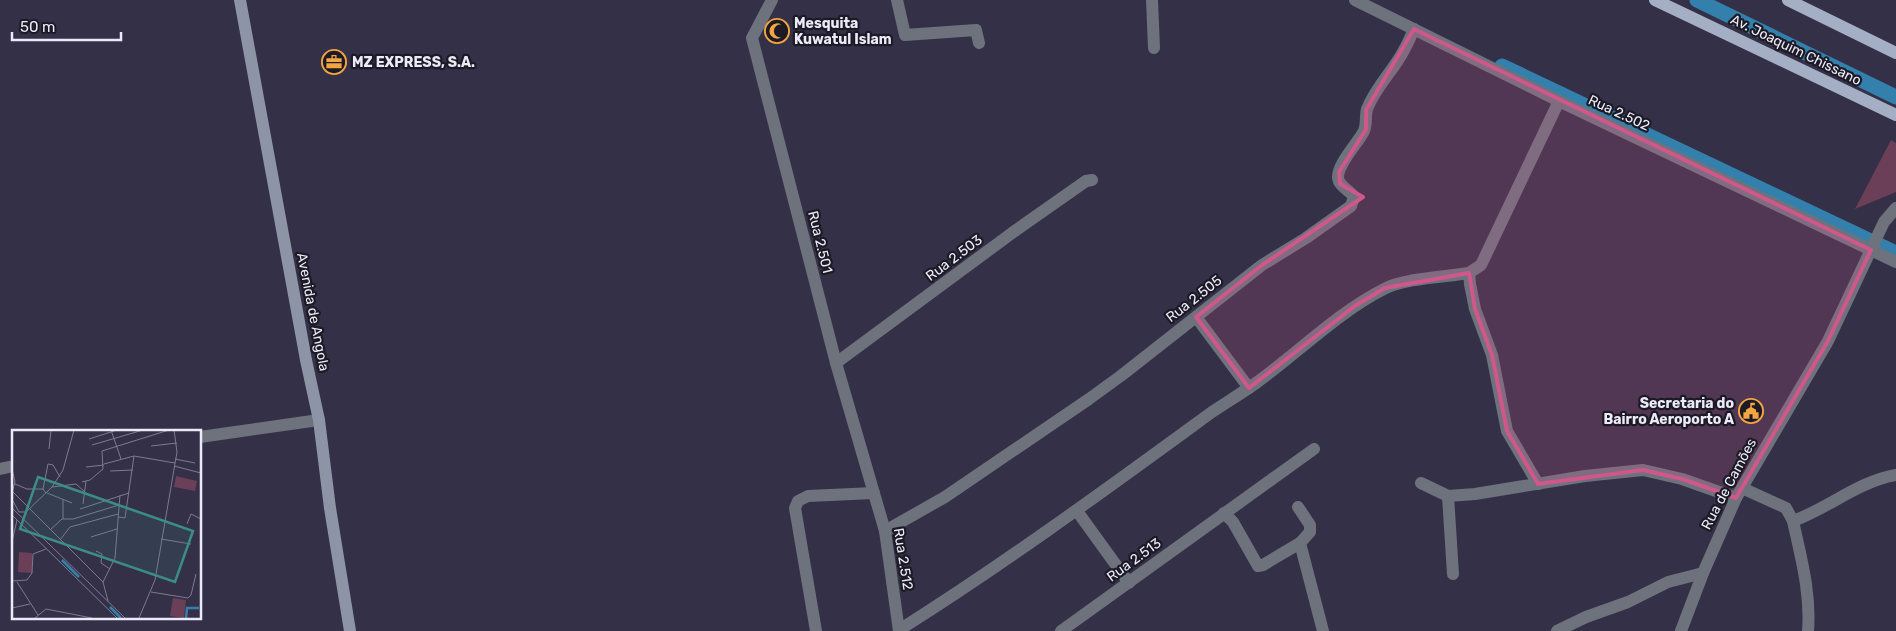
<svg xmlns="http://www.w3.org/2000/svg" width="1896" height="631" font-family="Rubik,sans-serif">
  <rect width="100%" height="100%" fill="#343047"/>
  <!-- green -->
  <polygon fill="#6b3f57" points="1891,140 1896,143 1896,192 1855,209"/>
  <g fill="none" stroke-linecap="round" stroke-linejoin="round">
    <!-- canal -->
    <g stroke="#3480ad" stroke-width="15">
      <polyline points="1697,0 1896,97"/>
      <polyline points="1502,66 1896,253"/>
    </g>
    <!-- street -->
    <g stroke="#6d727d" stroke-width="12">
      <polyline points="772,0 752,38 836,363 885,531 899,631"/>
      <polyline points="897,0 905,35 976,30 979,43"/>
      <polyline points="1152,0 1154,48"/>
      <polyline points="1355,0 1559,101 1896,262"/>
      <polyline points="1469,273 1470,284 1475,309 1492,355 1507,431 1538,484"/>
      <polyline points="1196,317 1249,388"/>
      <polyline points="836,363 1012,233 1086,181 1092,180"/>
      <polyline points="200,437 319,420"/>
      <polyline points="0,469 14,466"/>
      <polyline points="1421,483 1448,496 1475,494 1585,476 1643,470 1682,479 1736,498"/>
      <path d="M1742,488L1786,508L1793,521C1801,558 1811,593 1808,631"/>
      <polyline points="1448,496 1453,574"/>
      <polyline points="1077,511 1129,583"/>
      <polyline points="1224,513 1233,522 1258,566 1263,565 1300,543 1310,532 1310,525 1298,507"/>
      <path d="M1793,521C1829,508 1857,482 1896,475"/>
      <path d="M885,531L945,497L1089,399L1122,375L1262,265L1306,238L1351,206L1354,197C1350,190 1339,187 1338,178C1337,164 1358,143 1364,131C1367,124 1365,116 1367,109C1376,86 1394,70 1404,50C1408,43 1411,36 1414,29"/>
      <polyline points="1300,543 1323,631"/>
      <path d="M899,630C1007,562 1109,487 1212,412C1227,402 1242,393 1256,383C1299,352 1337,313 1384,289C1405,278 1445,277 1469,273L1481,265L1559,101"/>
      <polyline points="816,631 795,508 798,501 808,496 874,493"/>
      <polyline points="1061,631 1314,449"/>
      <polyline points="1557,631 1586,617 1628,602 1668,582 1703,573"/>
      <polyline points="1681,631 1703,573 1736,498 1828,341 1884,222 1896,208"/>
    </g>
    <!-- secondary -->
    <polyline stroke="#8c94a6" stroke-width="12" points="240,0 306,360 319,420 330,508 350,631"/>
    <!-- primary -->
    <g stroke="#a4afc5" stroke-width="12">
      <polyline points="1655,0 1896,115"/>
      <polyline points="1788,0 1896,53"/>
    </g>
  </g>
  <!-- marked area -->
  <path fill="#cf578a" fill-opacity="0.2" stroke="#cf578a" stroke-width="4" stroke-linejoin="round" d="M1414,29L1871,250L1828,341L1736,498L1682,479L1643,470L1538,484L1507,431L1492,355L1475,309L1469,273L1385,288L1355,306L1249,388L1196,317L1262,265L1363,197L1340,184L1339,172L1366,129V110L1373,98Z"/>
  <!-- icons -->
  <defs>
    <symbol id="mosque-ring" viewBox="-11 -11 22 22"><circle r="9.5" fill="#1c1a24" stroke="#f2a541" stroke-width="1.5"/><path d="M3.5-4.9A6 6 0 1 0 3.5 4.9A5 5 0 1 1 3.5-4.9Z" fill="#f2a541"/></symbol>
    <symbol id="office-ring" viewBox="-11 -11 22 22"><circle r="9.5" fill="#1c1a24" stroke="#f2a541" stroke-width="1.5"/><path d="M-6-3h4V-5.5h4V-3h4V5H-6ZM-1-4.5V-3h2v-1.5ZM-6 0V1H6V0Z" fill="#f2a541"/></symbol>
    <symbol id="civic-ring" viewBox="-11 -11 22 22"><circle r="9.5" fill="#1c1a24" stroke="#f2a541" stroke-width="1.5"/><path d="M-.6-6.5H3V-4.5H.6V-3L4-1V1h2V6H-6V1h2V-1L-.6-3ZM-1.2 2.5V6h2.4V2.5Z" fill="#f2a541"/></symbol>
  </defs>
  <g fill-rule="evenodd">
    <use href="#mosque-ring" x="763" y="17" width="28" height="28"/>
    <use href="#office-ring" x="320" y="48" width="28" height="28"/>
    <use href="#civic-ring" x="1737" y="397" width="28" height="28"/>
  </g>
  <g text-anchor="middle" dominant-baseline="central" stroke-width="4.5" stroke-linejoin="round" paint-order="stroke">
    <!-- poi labels -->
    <g font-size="14" font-weight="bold" fill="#eceaf9" stroke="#1c1a24" text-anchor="start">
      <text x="794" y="23">Mesquita<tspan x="794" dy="16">Kuwatul Islam</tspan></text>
      <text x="352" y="62">MZ EXPRESS, S.A.</text>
      <text x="1734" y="403" text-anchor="end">Secretaria do<tspan x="1734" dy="16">Bairro Aeroporto A</tspan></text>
    </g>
    <!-- street labels -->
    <g font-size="14" fill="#eceaf9" stroke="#1c1a24">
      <text transform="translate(1796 50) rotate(26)">Av. Joaquim Chissano</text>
      <text transform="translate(1619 113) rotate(25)">Rua 2.502</text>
      <text transform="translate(820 242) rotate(76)">Rua 2.501</text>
      <text transform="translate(954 258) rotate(-37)">Rua 2.503</text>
      <text transform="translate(1194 299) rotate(-38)">Rua 2.505</text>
      <text transform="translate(313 312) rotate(79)">Avenida de Angola</text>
      <text transform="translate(1729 484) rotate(-62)">Rua de Camões</text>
      <text transform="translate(903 559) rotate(81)">Rua 2.512</text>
      <text transform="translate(1134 560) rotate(-36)">Rua 2.513</text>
    </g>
  </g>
  <!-- overview -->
  <g transform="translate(12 430)">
    <rect width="189" height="189" fill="#343047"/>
    <path d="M164,46L185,51L183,61L162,57ZM7,122L20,123V143L6,142ZM161,168L174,170L172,188L158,186Z" fill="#6b3f57"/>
    <path fill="none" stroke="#3480ad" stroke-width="2.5" d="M50,130L67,147M98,177L109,188M174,188L175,178H187"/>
    <path fill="none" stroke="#7e7a8e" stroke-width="1" d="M99,0L109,29M77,9L105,0M80,15L131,0M139,16L165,13M37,19L39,0M163,29L183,33M92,34L122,26L163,33M162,36L189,43M74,37L92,35M0,39L3,52L0,63M98,41L121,40M70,52L78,50L91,39L90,21L157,0M3,54L15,59H31M40,57L64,54L73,62M1,62L91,152L96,171M34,63L31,59L36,34L41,35L48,47M35,63L60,73M1,71L7,82H14L40,57L51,40L62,0M71,74L74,51M0,78L113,188M68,79L117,63M0,85L105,188M106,87L113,88L122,26M51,89V69M175,94L179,84L189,89M38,100L50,89H61L107,75M79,107L105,99M149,109L179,114M48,110L58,97L106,84M0,112L5,90M84,121L90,124L89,133L98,139M0,151L15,150L20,143L21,124L34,119M5,152L26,185M91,152L103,128L108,65M139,162L176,168L179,165M179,165L184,144M0,178L18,174M23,188L34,179L80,188M127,188L143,150L165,22L162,0"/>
    <path fill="#3b8d8a" fill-opacity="0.15" stroke="#3b8d8a" stroke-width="2.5" d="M26,47L181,101L163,152L8,99Z"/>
    <rect width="189" height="189" fill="none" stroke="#eceaf9" stroke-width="2.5"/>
  </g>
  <!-- scale -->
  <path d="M12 32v8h109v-8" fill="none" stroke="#eceaf9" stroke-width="2.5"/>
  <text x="20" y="32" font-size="15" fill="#eceaf9" stroke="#1c1a24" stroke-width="4" paint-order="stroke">50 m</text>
</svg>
